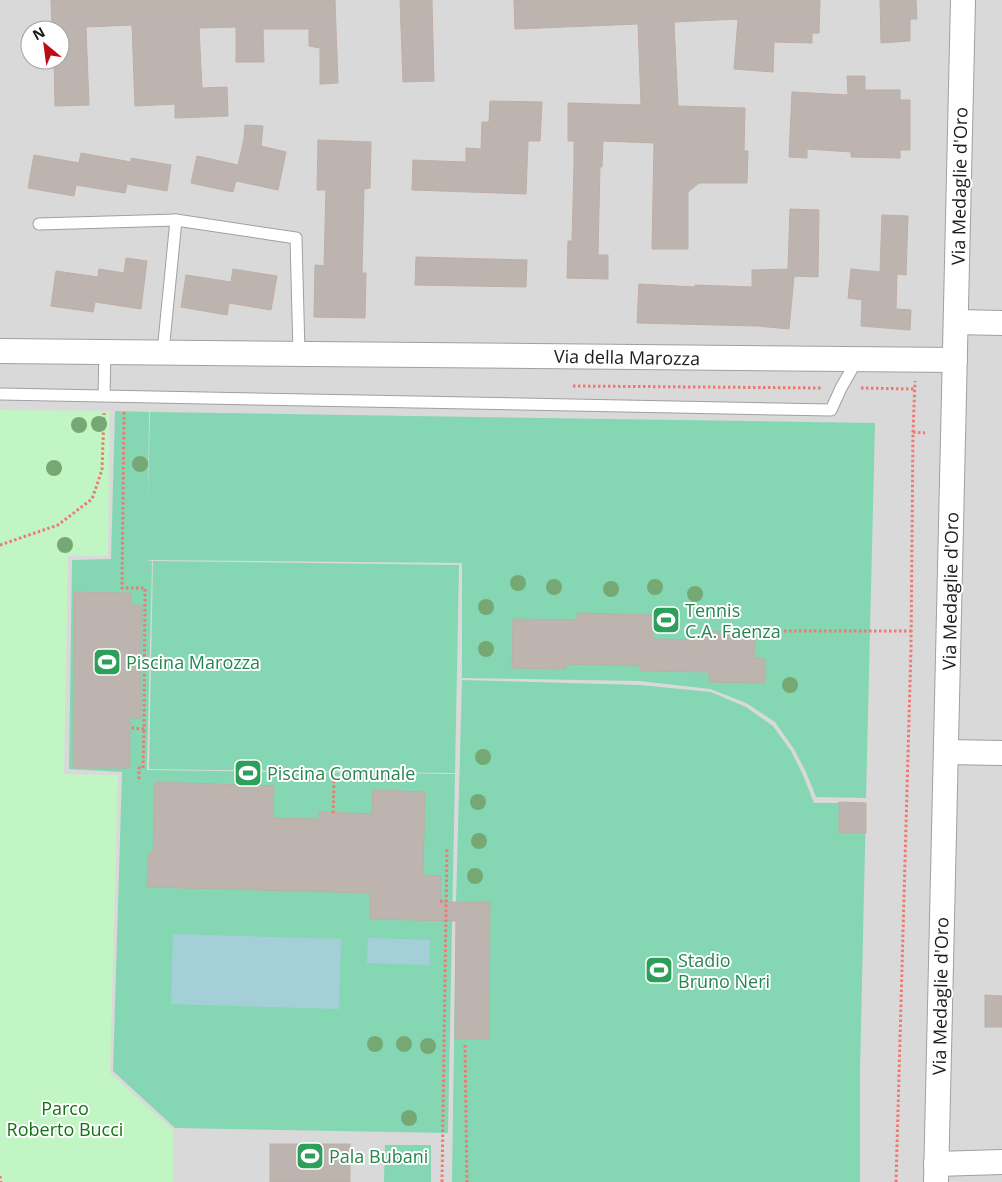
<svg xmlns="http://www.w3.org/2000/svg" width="1002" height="1182" font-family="'Open Sans',sans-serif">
  <rect width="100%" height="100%" fill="#ede9e2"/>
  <!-- residential -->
  <path fill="#dad9d9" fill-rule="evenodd" d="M0,0H1002V1182H0ZM30,30H60V60H30Z"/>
  <!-- park -->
  <polygon fill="#c1f5c3" points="0,410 110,411 108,556 68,556 64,774 118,775 110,1073 173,1130 173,1182 0,1182"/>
  <!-- pitch -->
  <g fill="#85d7b4">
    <polygon points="115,411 149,412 148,506 150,412 875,423 866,798 816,797 806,772 794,749 775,722 746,703 710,689 639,681 462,678 462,563 146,560 152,561 147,770 455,774 448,1133 175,1128 113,1071 122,772 69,769 72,560 111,559"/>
    <polygon points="153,561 459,565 455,773 149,769"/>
    <polygon points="462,680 640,685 711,692 746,707 773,726 791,751 803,775 814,803 866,803 860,1072 860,1182 452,1182 456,902"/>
    <polygon points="385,1145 431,1145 431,1182 384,1182"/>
  </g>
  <!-- water -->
  <g fill="#a5cfd8">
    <polygon points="173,934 341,939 339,1009 171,1004"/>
    <polygon points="368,938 430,940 429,965 367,963"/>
  </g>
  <!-- building -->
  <g fill="#bdb4af" stroke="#bdafa6">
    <polygon points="51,0 335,0 338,83 320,84 320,48 309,46 309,29 263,29 264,62 236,62 236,27 199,28 202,88 227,87 228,116 175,118 175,104 135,106 132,25 86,27 89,105 55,106 54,60 60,60 60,30 52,30"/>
    <polygon points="400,0 432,0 434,81 403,82"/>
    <polygon points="514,0 820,0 819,33 812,33 812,43 774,42 773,72 734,69 738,19 674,22 678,106 745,108 744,151 748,151 747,183 699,183 688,192 688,249 652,249 654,143 603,141 602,167 600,167 598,255 608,255 608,279 567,278 568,241 572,241 574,166 574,141 568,141 568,103 641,105 638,24 515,29"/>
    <polygon points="880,0 916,0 917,19 910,19 910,41 881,43"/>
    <polygon points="847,76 865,76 865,90 900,90 900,100 910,100 910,150 900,150 900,158 851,157 851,152 807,149 807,158 789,157 792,92 848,95"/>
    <polygon points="490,101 542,102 540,141 528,141 526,194 412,190 413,160 466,162 466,148 481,149 482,122 489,122"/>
    <polygon points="245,125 263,126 261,146 286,152 278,190 236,181 233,192 191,183 197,156 238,165 244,139"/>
    <polygon points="318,140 371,142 370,188 364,189 362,273 366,273 365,318 314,317 315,265 324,266 326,190 317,190"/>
    <polygon points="81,153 131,162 131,158 171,165 167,191 127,184 125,193 76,185 74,196 28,188 34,155 79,163"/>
    <polygon points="790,209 819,210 818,277 794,276 789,329 758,326 637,323 639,284 695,287 695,285 752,287 752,270 788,269"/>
    <polygon points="882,215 908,216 906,275 897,274 896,309 911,310 910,330 861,326 862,300 848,298 851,269 880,272"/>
    <polygon points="416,257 527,260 526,287 415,285"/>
    <polygon points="126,258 147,261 141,309 95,302 93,312 51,306 56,271 98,277 99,269 124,273"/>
    <polygon points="233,269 277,276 271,310 229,303 227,315 181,307 186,275 231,282"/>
    <polygon points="74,592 131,593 131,605 142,605 141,718 130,718 130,768 73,768"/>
    <polygon points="577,613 653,615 653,639 700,640 701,631 755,632 754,658 765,659 765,683 709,682 709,672 640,671 640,666 566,664 566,669 512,668 513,619 577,620"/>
    <polygon points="155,782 274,786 273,818 319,819 319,812 372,814 373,790 425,792 423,875 441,876 440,902 490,902 489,1039 455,1039 456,921 370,919 370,893 147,887 148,853 153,853"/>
    <polygon points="839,802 866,803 866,833 839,833"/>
    <polygon points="985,995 1002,996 1002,1027 985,1027"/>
    <rect x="270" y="1144" width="80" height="38"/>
  </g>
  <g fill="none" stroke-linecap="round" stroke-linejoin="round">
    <defs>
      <g id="lane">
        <polyline points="176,220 296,238 299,353"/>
        <polyline points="39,224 176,220 163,352"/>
        <polyline points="0,394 831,410 841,388 857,360"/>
        <polyline points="104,395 105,352"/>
      </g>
      <g id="street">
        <polyline points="956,322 1002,323"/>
        <polyline points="0,351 955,360"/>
        <polyline points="946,752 1002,753"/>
        <polyline points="936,1164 1002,1162"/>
        <polyline points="936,1182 963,0"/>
      </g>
    </defs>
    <!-- lane casing -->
    <use href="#lane" stroke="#a0a0a0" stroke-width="13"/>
    <!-- street casing -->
    <use href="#street" stroke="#a0a0a0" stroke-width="26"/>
    <!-- path -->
    <g stroke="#f07870" stroke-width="3" stroke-dasharray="2.5 2.5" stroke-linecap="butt">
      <polyline points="573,386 822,388"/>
      <polyline points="861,388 915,389"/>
      <polyline points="124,412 122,588 145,588 144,729 130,728"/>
      <polyline points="913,432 925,433"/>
      <polyline points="0,545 58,525 92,499 102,470 104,413"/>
      <polyline points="774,631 912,631"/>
      <polyline points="139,779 139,768 143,768 144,729"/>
      <polyline points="333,813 334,781"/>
      <polyline points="440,901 446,902"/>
      <polyline points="465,1045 467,1182"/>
      <polyline points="0,1176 1,1182"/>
      <polyline points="442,1182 447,847"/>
      <polyline points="896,1182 911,648 913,432 915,381"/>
    </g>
    <!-- lane -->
    <use href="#lane" stroke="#fff" stroke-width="11"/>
    <!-- street -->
    <use href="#street" stroke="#fff" stroke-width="24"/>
  </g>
  <!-- trees -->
  <g fill="#75a872">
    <circle cx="99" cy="424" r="8"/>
    <circle cx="79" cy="425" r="8"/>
    <circle cx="140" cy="464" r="8"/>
    <circle cx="54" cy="468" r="8"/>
    <circle cx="65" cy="545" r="8"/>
    <circle cx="518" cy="583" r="8"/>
    <circle cx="554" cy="587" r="8"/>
    <circle cx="655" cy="587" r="8"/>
    <circle cx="611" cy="589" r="8"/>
    <circle cx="695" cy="594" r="8"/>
    <circle cx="486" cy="607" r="8"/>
    <circle cx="486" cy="649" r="8"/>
    <circle cx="790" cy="685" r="8"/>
    <circle cx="483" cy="757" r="8"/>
    <circle cx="478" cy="802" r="8"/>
    <circle cx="479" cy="841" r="8"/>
    <circle cx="475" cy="876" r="8"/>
    <circle cx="375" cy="1044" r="8"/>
    <circle cx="404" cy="1044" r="8"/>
    <circle cx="428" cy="1046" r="8"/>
    <circle cx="409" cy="1118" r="8"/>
  </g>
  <!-- icons -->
  <defs>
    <symbol id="stadium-square" viewBox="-11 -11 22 22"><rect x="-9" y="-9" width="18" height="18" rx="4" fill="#2e9e5b" stroke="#fff"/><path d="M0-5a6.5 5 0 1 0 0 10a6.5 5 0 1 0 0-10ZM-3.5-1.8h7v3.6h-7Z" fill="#fff"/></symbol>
  </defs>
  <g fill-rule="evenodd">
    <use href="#stadium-square" x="650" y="604" width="32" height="32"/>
    <use href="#stadium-square" x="91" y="646" width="32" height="32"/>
    <use href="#stadium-square" x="232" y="757" width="32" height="32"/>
    <use href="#stadium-square" x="643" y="954" width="32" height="32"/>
    <use href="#stadium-square" x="294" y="1140" width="32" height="32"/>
  </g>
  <g text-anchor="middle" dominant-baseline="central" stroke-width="4" stroke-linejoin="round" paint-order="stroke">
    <!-- street labels -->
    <g font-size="18" fill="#1c1c1c" stroke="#fff">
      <text transform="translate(959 186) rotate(-89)">Via Medaglie d'Oro</text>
      <text transform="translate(627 357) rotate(1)">Via della Marozza</text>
      <text transform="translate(950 591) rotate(-89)">Via Medaglie d'Oro</text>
      <text transform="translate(940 996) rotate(-89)">Via Medaglie d'Oro</text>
    </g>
    <!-- leisure labels -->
    <g font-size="18" fill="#27864d" stroke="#fff" text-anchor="start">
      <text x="685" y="610">Tennis<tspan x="685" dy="21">C.A. Faenza</tspan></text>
      <text x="126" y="662">Piscina Marozza</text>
      <text x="267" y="773">Piscina Comunale</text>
      <text x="678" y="960">Stadio<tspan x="678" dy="21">Bruno Neri</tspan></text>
      <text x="329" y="1156">Pala Bubani</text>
    </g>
    <!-- park labels -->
    <g font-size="18" fill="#127216" stroke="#fff">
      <text x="65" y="1108">Parco<tspan x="65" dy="21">Roberto Bucci</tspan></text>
    </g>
  </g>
  <!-- north arrow -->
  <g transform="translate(45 45) rotate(331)"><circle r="24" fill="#ffffff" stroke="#a4a4a4"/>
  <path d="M0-4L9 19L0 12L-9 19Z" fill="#bb0d14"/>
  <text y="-8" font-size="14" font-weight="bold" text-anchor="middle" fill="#1c1c1c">N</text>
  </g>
</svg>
